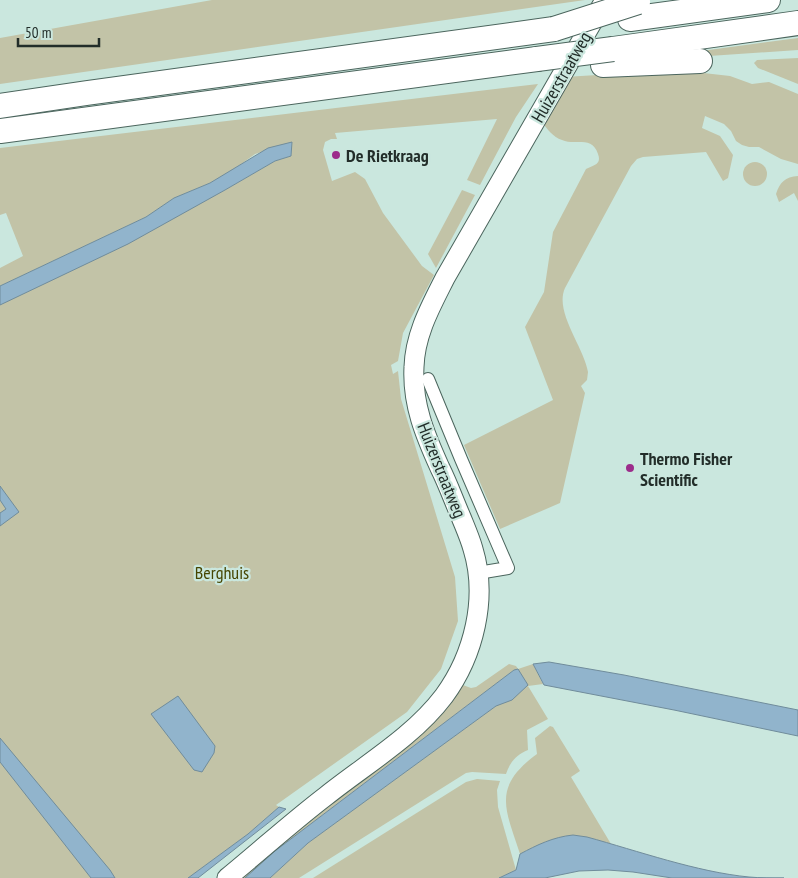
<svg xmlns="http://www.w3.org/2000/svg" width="798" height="878" font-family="'PT Sans Narrow',sans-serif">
  <rect width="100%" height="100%" fill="#cae7de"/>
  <!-- green -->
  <g fill="#c2c3a7">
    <polygon points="212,0 585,0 0,84 0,38"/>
    <polygon points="798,38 798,50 665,59 657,57"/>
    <polygon points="798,58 798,84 758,68 754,63 757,60"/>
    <path d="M677,70L730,76L752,84L769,82L798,94V164L781,159L759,147H749L742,145L736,141L731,131L724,124L705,116L702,128L720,136L733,155L728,178L723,181L706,152L643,157L637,159L631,166L565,288C554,312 584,347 588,372L587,380L581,386L585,393L560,503L500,529L464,445L553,400L525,327L544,292L553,232L586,169C593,165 602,165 598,154C592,135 574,146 562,140C553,137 547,129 542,122L565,77Z"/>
    <polygon points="538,84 516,117 480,185 467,180 497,119 335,133 337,139 331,139 325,142 323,150 332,181 355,172 365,179 383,213 422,266 434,275 403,333 398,361 391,365 393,374 398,371 401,399 455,577 458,621 441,669 407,712 276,805 279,807 248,834 188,878 0,878 0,297 225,190 275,161 291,156 292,142 255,154 233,170 210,183 174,198 146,217 0,286 0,268 23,256 6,213 0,215 0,148"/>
    <circle cx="755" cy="174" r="12"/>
    <path d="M798,176V201L794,193L779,202L776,194C780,182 785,177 798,176Z"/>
    <polygon points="462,190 475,195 436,268 428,254"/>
    <path d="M509,664L516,666L518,669L533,664L543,684L528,686L548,719L527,730L528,750C516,755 510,762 506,774L472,772L466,773L299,878H270L308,843L496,706L518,669L514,670L275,851L245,878H235L460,684L471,688L476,687Z"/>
    <path d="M550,726L553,727L580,771L571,777L611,844C567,832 561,834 520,854C505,808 492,787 537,754L535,738Z"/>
    <polygon points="477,779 500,781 497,790 498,807 516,870 499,878 313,878 466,782"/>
  </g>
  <!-- water -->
  <g fill="#91b4cc" stroke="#708c9b">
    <polygon points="292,142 291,156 275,161 225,190 128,244 0,305 0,286 146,217 174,198 210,183 268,148"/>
    <polygon points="0,486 19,512 0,526 0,513 6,509 0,500"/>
    <polygon points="549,662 624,675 798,710 798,736 674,710 544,685 533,664"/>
    <polygon points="518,669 528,685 512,700 496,706 308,843 270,878 245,878 275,851 514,670"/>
    <polygon points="178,696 215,746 214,753 202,772 194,770 151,714"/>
    <polygon points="0,738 110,870 115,878 91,878 0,762"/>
    <polygon points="279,807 286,809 198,878 188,878 248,834"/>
    <path d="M573,835L587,837C638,851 697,872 749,877C760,878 772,878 784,878H672L633,872L608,870L579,871L545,878H499L516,870L520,854C537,845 553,837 573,835Z"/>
  </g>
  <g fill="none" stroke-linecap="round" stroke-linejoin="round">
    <defs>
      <polyline id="street" points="428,379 461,459 508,568 478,573"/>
      <path id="secondary" d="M227,878C260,851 292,822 326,796C366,764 413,737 444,696C474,655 488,598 473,549C470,538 465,527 461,517C454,501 448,484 440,468C425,435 412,404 414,367C415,334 431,306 445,278L605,0"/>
      <g id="highway">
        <polyline points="630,19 768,0"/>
        <polyline points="613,49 798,23"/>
        <polyline points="603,65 700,61"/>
        <polyline points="0,106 87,93 554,29"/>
        <polyline points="0,131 537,59"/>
      </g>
    </defs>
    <!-- street casing -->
    <use href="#street" stroke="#4b655d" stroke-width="14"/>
    <!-- secondary casing -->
    <use href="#secondary" stroke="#4b655d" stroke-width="21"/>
    <!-- highway casing -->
    <use href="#highway" stroke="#4b655d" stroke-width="26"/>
    <!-- street -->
    <use href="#street" stroke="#fff" stroke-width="12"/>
    <!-- secondary -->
    <use href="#secondary" stroke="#fff" stroke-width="19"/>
    <!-- highway -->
    <use href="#highway" stroke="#fff" stroke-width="24"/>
    <defs>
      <g id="highway-bridge">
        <polyline points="554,29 638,2"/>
        <polyline points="537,59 613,49"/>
      </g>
    </defs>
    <!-- highway-bridge casing -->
    <use href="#highway-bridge" stroke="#4b655d" stroke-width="26" stroke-linecap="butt"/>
    <!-- highway-bridge -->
    <use href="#highway-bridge" stroke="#fff" stroke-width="24"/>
  </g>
  <!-- markers -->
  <g fill="#9c2c8b" stroke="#cae7de" stroke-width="2">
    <circle cx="336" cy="155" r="5"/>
    <circle cx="630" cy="468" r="5"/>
  </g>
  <g text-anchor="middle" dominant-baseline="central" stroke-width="4.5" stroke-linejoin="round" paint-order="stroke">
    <!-- street labels -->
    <g font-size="18" fill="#222d29" stroke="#cae7de">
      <text transform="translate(561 77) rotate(-60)">Huizerstraatweg</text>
      <text transform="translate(442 470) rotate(68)">Huizerstraatweg</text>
    </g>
    <!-- poi labels -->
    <g font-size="18" font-weight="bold" fill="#222d29" stroke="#cae7de" text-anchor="start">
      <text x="346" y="155">De Rietkraag</text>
      <text x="640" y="458">Thermo Fisher<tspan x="640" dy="21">Scientific</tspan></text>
    </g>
    <!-- park labels -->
    <g font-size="18" fill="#454501" stroke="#cae7de">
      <text x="222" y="572">Berghuis</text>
    </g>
  </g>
  <!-- scale -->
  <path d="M18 38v8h81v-8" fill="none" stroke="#222d29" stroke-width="2.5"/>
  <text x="25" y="38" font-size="15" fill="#222d29" stroke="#cae7de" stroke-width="4" paint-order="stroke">50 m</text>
</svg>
